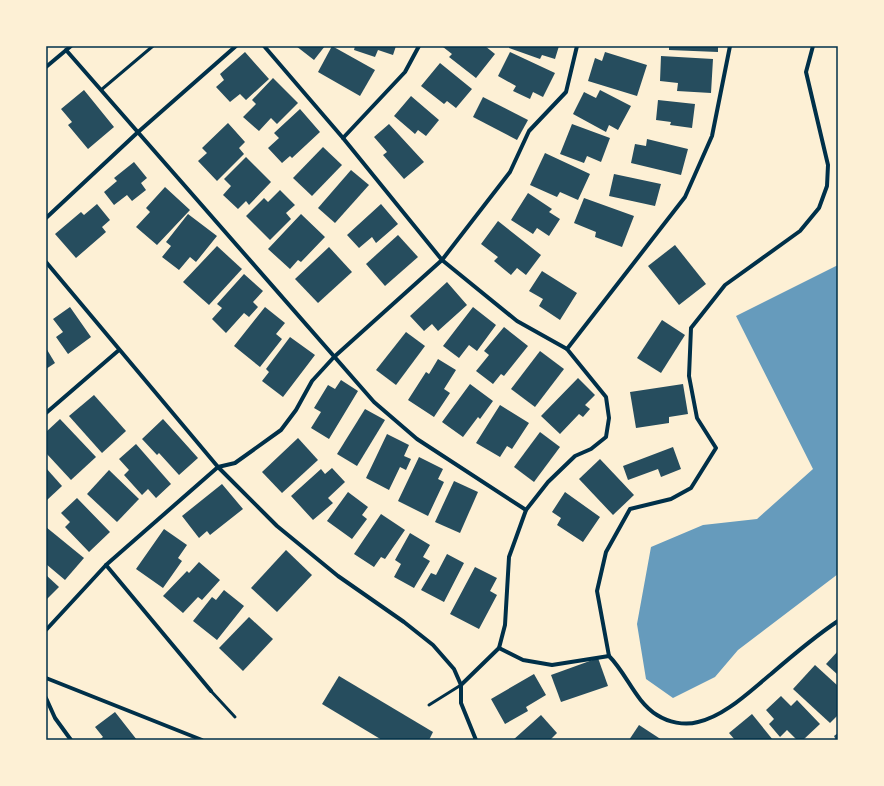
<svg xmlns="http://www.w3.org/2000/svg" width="884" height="786" font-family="Manrope,sans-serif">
  <rect width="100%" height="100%" fill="#fdf0d5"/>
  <!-- water -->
  <polygon fill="#669bbc" points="838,265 838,574 738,650 715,677 673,698 646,679 637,624 651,547 703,525 757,519 813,469 736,316"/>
  <!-- building -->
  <g fill="#264d5e">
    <polygon points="296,46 325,46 314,60"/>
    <polygon points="332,46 375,70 360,96 318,72"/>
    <polygon points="355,46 396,46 393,55 378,50 375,57 354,50"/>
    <polygon points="444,46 485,46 495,54 476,78 449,57 452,54 443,47"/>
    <polygon points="509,46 559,46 555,59 542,55 540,59 509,48"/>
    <polygon points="669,46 718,46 718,52 669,50"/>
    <polygon points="245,52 269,79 246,100 240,94 230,102 216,87 224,80 220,74"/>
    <polygon points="510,52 555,73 543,97 533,92 530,99 513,91 516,86 498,76"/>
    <polygon points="605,52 647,65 637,96 588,81 595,58 602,61"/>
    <polygon points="661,56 713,59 711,93 677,91 678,83 660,81"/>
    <polygon points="440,63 472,89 456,108 447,101 444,104 421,86"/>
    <polygon points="273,78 298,103 277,124 271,118 259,131 243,117 256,104 252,100"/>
    <polygon points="84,90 114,127 88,149 68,125 72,122 61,109"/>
    <polygon points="600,90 631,106 618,130 609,125 606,132 573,114 584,92 596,98"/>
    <polygon points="411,96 439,120 426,136 418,130 415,134 394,116"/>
    <polygon points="483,97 528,120 517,140 473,117"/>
    <polygon points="658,100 695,104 692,128 670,125 671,122 656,120"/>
    <polygon points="300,109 320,132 292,158 290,156 282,163 268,148 279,138 274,133"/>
    <polygon points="228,123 245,142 239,148 244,154 217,181 198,161 207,153 202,148"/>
    <polygon points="389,124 424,162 404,179 383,155 387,152 374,137"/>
    <polygon points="572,124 610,138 601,162 587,156 584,163 560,154"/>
    <polygon points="647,139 688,149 681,175 631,163 635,144 646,146"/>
    <polygon points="323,147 342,165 312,196 293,178"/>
    <polygon points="545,153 590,174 578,200 560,192 557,197 530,185"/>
    <polygon points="246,157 271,182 249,205 246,201 238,209 223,195 231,186 224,179"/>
    <polygon points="134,162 147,178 141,183 146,190 132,201 127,195 114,205 104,192 117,181 114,178"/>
    <polygon points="351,170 369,185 335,223 318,208"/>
    <polygon points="614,174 661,184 655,206 609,196"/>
    <polygon points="165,187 190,210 157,245 136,227 150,212 146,208"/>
    <polygon points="280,190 295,205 286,213 291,219 270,240 246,216 264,198 268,202"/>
    <polygon points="528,193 552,209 549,212 560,219 549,236 537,228 533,234 511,220"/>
    <polygon points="584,198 634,216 622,247 595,237 596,232 574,223"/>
    <polygon points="97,204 110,220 102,227 106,232 76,258 55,234 81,212 84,215"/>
    <polygon points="381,204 398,224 376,243 372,237 359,248 347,235"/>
    <polygon points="188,214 217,236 196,262 190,257 179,270 162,257 171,246 166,242"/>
    <polygon points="301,214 325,237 301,262 298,260 290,269 268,249"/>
    <polygon points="498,221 541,255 526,275 517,268 511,275 494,261 498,257 481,244"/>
    <polygon points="398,235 418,257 385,286 366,264"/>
    <polygon points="675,245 706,284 679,305 648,266"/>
    <polygon points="217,246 242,269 209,305 183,282"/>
    <polygon points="329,247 352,272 318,303 295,279"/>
    <polygon points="542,271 577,293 560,320 539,306 543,299 529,291"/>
    <polygon points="244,274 263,291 253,302 258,307 249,317 244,313 226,333 212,319 222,308 217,304"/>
    <polygon points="447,282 467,305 438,331 432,324 424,331 410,316"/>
    <polygon points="70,307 91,337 68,354 56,337 63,332 53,319"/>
    <polygon points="265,307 285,323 276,334 282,339 260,367 234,346"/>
    <polygon points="473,307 496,325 477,351 469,345 459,358 443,346"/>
    <polygon points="662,320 685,335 661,373 637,358"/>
    <polygon points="504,327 528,346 504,376 501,374 493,384 476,371 489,355 484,351"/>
    <polygon points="406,332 425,346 396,385 376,370"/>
    <polygon points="290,337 315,355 283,397 262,381 269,372 266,369"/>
    <polygon points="46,348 55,363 46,369"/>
    <polygon points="540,351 564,369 535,407 511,389"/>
    <polygon points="438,359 456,370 444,389 450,393 434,417 408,400 426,372 429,374"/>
    <polygon points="578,378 595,395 585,405 590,409 583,417 579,414 560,434 541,416"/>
    <polygon points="341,380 358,391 329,439 311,428 321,412 314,408 328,385 335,389"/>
    <polygon points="470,384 493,401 480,419 478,417 463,437 442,422"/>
    <polygon points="683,384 688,414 669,417 669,423 636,428 630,392"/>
    <polygon points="94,395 126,431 102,453 69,416"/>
    <polygon points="500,405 529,423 512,449 507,446 500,457 476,443"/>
    <polygon points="365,409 385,420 357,466 337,454"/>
    <polygon points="60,419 96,457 71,480 46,453 46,432"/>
    <polygon points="163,419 198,458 179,475 159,453 157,455 142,439"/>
    <polygon points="540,432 560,447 534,482 514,467"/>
    <polygon points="387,434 409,445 404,456 411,459 406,470 400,467 389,490 366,478"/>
    <polygon points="298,438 318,460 282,493 262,472"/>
    <polygon points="136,444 171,484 156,498 148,489 142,495 124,475 129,470 119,459"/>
    <polygon points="673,447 681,469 661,477 658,469 628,480 623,466"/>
    <polygon points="419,457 443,469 438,479 444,482 428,516 398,501"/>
    <polygon points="600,459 634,495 613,515 579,479"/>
    <polygon points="46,468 62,486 46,501"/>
    <polygon points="332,468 345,482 328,498 333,503 313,520 291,496 321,469 325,474"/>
    <polygon points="109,470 139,499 117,522 87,494"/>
    <polygon points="454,481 478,492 460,533 435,522"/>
    <polygon points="222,484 243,509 210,535 207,531 199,538 182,516"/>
    <polygon points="348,492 368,507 362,515 367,519 352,539 327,521"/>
    <polygon points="565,492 600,517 583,542 557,525 561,518 552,512"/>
    <polygon points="77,498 110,532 89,552 65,527 70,522 61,513"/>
    <polygon points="381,514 405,530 385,559 381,557 374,567 354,554"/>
    <polygon points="46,527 84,558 65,580 46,564"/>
    <polygon points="164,529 187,545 178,558 182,561 163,588 136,569"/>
    <polygon points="410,533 430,545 423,557 430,561 414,588 394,577 401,564 395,560"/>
    <polygon points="286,550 312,575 277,612 251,588"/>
    <polygon points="447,554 464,563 444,602 421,590 431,573 436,575"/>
    <polygon points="199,562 220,580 202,600 198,597 183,613 163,596 187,571 189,573"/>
    <polygon points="475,567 497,578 490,591 497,595 479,629 450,614"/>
    <polygon points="46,575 59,587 46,600"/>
    <polygon points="224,590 244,606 217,640 193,621 212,597 216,600"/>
    <polygon points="249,617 273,639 243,671 219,648"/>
    <polygon points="838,651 838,675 826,664"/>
    <polygon points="598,658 608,686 561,702 551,675"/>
    <polygon points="815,665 838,686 838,715 830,723 793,689"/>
    <polygon points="534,674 546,695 526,707 528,711 505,724 491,699"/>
    <polygon points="339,676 433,732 429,740 382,740 322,704"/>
    <polygon points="781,696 791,706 797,700 820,724 803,740 797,740 787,730 780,737 769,724 774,719 766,710"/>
    <polygon points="115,712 137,740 99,740 103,737 95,727"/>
    <polygon points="752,714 773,740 735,740 729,733"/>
    <polygon points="541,715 557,733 550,740 513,740"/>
    <polygon points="639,725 662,740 629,740"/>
    <polygon points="838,733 838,740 836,740 834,736"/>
  </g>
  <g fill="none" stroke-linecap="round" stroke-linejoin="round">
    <!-- service -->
    <g stroke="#003049" stroke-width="3">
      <polyline points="101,90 153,46"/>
      <polyline points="211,691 235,717"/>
      <polyline points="429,705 461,685"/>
    </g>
    <!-- minor -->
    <g stroke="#003049" stroke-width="4">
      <polyline points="264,46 343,138 442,260 517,321 567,349"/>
      <polyline points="66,50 374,402 417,439 526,510"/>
      <polyline points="46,67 71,46"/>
      <polyline points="343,138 405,72 419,46"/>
      <polyline points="46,218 137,133 236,46"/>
      <polyline points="46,262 218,467 277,526 338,576 404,622 433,645 454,669 461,685 461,703 476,740"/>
      <polyline points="46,413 119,350"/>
      <polyline points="106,565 218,467 235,463 281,430 296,410 312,381 334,357 442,260 510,172 529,131 566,92 577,46"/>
      <polyline points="46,630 106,565 211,691"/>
      <polyline points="499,648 523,660 552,665 609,656"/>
      <polyline points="609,656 597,591 606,552 630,509 671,499 691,488 716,448 697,418 689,376 691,328 725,285 800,231 819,208 827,186 828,165 806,72 813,46"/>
      <path d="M609,656C627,674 635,701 657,715C668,722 684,726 698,722C725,716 750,691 771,674C793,655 814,637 838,621"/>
      <polyline points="46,678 202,740"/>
      <polyline points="461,685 499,648 505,625 509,557 526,510 548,482 575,456 591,449 606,437 609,418 606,397 567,349 685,197 712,136 730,46"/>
      <polyline points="46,698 55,718 71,740"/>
    </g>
  </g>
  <!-- border -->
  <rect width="884" height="786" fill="none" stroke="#fdf0d5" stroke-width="94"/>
  <rect x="47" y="47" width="790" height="692" fill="none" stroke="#003049" stroke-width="1.5"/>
</svg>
